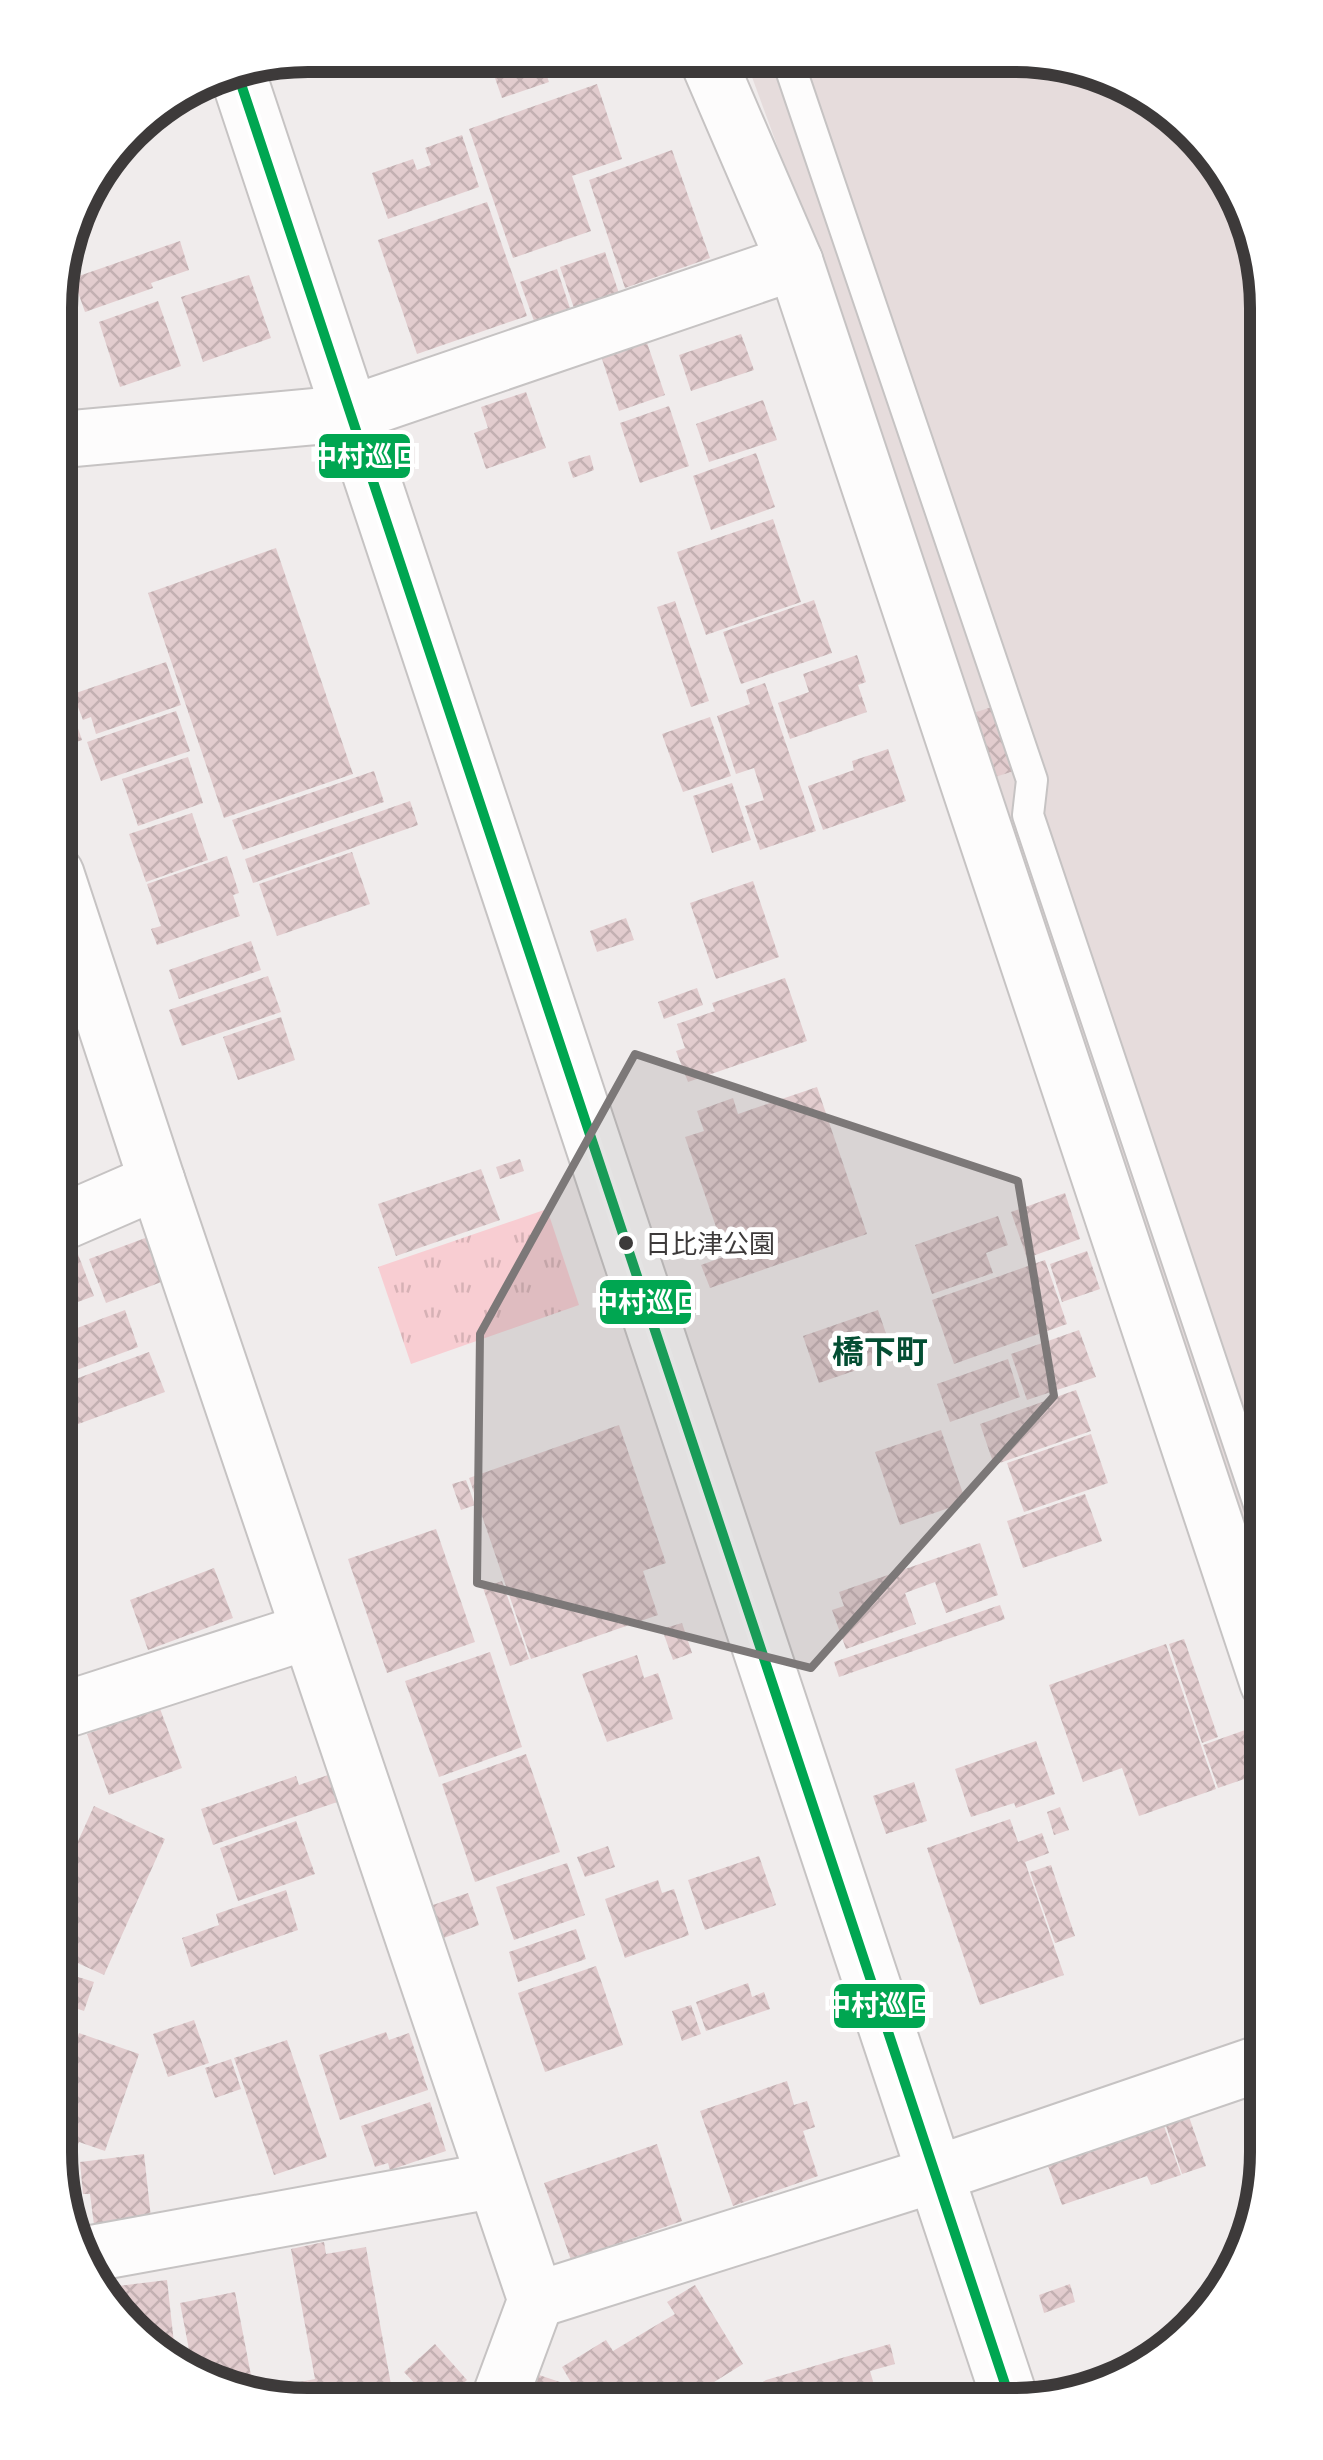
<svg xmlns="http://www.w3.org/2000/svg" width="1323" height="2460" font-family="Manrope,'Noto Sans JP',sans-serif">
  <defs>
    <pattern id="grass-tufts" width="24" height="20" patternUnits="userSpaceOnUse" patternTransform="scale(2.5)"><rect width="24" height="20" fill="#f8cdd2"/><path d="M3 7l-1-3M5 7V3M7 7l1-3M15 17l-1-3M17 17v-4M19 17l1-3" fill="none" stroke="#d6b1b5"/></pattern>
    <pattern id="building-cross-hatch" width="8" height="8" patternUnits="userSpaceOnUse" patternTransform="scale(2.5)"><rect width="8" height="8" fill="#e2ccce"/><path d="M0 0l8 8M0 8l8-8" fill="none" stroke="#c3b0b2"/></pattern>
  </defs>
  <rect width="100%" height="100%" fill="#f0ecec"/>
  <!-- built -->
  <polygon fill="#e6dcdc" points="745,58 1064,60 1181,117 1255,227 1268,308 1268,1630 818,257"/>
  <!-- grass -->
  <polygon fill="url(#grass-tufts)" points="547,1209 579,1305 411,1364 378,1267"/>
  <!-- building -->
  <g fill="url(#building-cross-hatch)">
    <polygon points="502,56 540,56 549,82 502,98 489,61"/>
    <polygon points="549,57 593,57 554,71"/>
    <polygon points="597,84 622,159 572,176 591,231 513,258 469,129"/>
    <polygon points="462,135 479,187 388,219 372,173 413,159 417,170 431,165 425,148"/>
    <polygon points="672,150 710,258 625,288 589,180"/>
    <polygon points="487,202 527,316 417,354 378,240"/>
    <polygon points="180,241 189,270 151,283 153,288 85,312 73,278"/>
    <polygon points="605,252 621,299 576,314 560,267"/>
    <polygon points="557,269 570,308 534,321 520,282"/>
    <polygon points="249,275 271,338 203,362 181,297"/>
    <polygon points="158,301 181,366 120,387 99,322"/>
    <polygon points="57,322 78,383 57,390"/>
    <polygon points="741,334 754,370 691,391 679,355"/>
    <polygon points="646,340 665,395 619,411 601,356"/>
    <polygon points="526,392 546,448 486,469 474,433 488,428 481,407"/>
    <polygon points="763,400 777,440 709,462 696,424"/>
    <polygon points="669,406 689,466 640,483 620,423"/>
    <polygon points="756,453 775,507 711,530 693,476"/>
    <polygon points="590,455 594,470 573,478 568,462"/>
    <polygon points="773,519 801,602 706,635 677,552"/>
    <polygon points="276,548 353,774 224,818 148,593"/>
    <polygon points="814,600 832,653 741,684 723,632"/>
    <polygon points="675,601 709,701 691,707 657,607"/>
    <polygon points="857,655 866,682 858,685 867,712 790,739 778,703 809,692 803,674"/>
    <polygon points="166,662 181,705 96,734 91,717 83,720 73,694"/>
    <polygon points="765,683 816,831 760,850 745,806 764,800 754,768 736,774 717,716 750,704 746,690"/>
    <polygon points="67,696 82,740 57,749 57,699"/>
    <polygon points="992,707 1014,771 995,777 973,713"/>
    <polygon points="176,711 190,751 101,781 87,742"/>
    <polygon points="710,717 731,776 683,792 662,734"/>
    <polygon points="888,749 906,801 823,830 808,786 854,770 852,761"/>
    <polygon points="188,757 203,803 138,826 122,779"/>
    <polygon points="374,771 384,802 243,850 232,820"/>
    <polygon points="732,783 751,840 712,853 693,796"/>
    <polygon points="410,801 418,825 253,883 245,859"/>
    <polygon points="192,813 208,860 146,882 129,834"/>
    <polygon points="352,852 370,904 277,936 259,884"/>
    <polygon points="227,856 239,893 233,895 240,916 157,945 151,929 161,926 147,884"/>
    <polygon points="753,881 779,957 716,979 690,903"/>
    <polygon points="626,918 634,940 597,952 590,931"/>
    <polygon points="251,941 261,970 179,999 169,970"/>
    <polygon points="268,976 281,1012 182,1046 169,1010"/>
    <polygon points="785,978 807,1041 688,1082 676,1051 685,1048 677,1024 715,1011 712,1003"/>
    <polygon points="697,988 703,1005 664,1019 658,1002"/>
    <polygon points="281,1017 295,1060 238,1080 223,1037"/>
    <polygon points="817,1087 867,1234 710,1288 701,1265 726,1256 685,1137 704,1131 697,1111 733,1098 738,1114"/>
    <polygon points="520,1159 524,1171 500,1179 496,1167"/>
    <polygon points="481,1169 500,1220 396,1256 378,1204"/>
    <polygon points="1065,1193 1080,1239 1027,1258 1011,1212"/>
    <polygon points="998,1216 1008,1245 986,1253 993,1273 932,1294 915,1245"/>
    <polygon points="148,1237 164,1281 106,1303 89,1259"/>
    <polygon points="76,1249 94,1296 56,1310 56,1256"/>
    <polygon points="1087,1251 1100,1289 1062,1302 1050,1264"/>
    <polygon points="1045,1260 1067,1324 954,1364 932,1300"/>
    <polygon points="125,1310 138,1347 58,1377 56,1336"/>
    <polygon points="878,1310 894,1357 819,1383 803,1336"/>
    <polygon points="1079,1330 1096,1377 1027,1400 1011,1354"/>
    <polygon points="149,1352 165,1392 73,1426 59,1385"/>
    <polygon points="1008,1359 1020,1397 950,1422 937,1384"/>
    <polygon points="1076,1390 1091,1431 994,1465 980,1424"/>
    <polygon points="619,1425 666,1563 643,1571 658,1615 531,1659 469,1478"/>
    <polygon points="941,1430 966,1502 900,1525 875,1452"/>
    <polygon points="1091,1434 1108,1483 1024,1512 1007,1463"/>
    <polygon points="466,1480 475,1505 461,1510 452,1484"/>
    <polygon points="1085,1494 1102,1541 1023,1568 1007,1521"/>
    <polygon points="436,1529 475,1642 387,1673 348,1559"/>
    <polygon points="980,1543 998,1595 946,1613 935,1582 905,1593 916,1624 846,1649 832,1610 844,1606 839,1592"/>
    <polygon points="214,1568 233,1618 148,1650 130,1600"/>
    <polygon points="502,1581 529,1659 510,1666 483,1588"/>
    <polygon points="1000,1605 1005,1619 839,1677 834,1662"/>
    <polygon points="682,1623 692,1653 673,1660 662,1629"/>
    <polygon points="1184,1639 1218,1737 1202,1743 1169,1644"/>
    <polygon points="1166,1644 1216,1789 1139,1816 1122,1768 1083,1782 1049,1685"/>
    <polygon points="490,1652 522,1747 439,1777 405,1681"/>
    <polygon points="637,1655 644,1678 658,1673 673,1719 607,1742 582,1674"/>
    <polygon points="159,1706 182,1768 109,1795 87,1734"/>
    <polygon points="1248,1729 1262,1773 1218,1788 1203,1745"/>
    <polygon points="1036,1741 1055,1794 1016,1808 1014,1803 971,1817 955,1769"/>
    <polygon points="526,1754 560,1852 475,1882 442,1784"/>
    <polygon points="334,1773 343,1800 213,1845 201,1809 296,1776 299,1785"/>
    <polygon points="914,1782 927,1821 886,1834 873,1796"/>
    <polygon points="94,1806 165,1839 104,1975 71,1960 65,1974 55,1970 55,1892"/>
    <polygon points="1060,1807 1069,1830 1054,1835 1047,1812"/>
    <polygon points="1010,1819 1018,1842 1042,1833 1049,1853 1025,1862 1064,1975 980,2005 927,1848"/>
    <polygon points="296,1821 315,1874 238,1901 220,1848"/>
    <polygon points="608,1846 615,1867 585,1877 577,1857"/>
    <polygon points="759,1856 776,1905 705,1930 688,1880"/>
    <polygon points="567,1863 585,1915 514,1940 496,1887"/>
    <polygon points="1051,1865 1075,1936 1055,1943 1030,1872"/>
    <polygon points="658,1880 662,1893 674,1889 689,1935 625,1958 605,1899"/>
    <polygon points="286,1890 298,1930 191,1967 182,1938 219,1925 216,1914"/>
    <polygon points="468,1893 479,1925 441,1939 430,1906"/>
    <polygon points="576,1929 586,1959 518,1982 509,1952"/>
    <polygon points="596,1966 623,2045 545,2072 518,1993"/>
    <polygon points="75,1976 94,1982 84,2011 64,2004"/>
    <polygon points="748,1983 752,1997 764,1992 770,2009 706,2031 696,2002"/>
    <polygon points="691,2005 701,2034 682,2041 672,2011"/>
    <polygon points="194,2020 209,2063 168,2077 153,2034"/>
    <polygon points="386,2032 389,2040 409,2033 428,2090 340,2120 319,2055"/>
    <polygon points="79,2033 139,2054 105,2151 79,2142 74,2156 55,2149 55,2114 62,2092 58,2091"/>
    <polygon points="287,2040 327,2157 274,2175 234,2058"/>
    <polygon points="231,2059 241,2089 215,2098 205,2068"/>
    <polygon points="787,2081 794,2105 807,2101 815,2127 803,2131 818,2176 733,2206 700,2111"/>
    <polygon points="430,2102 446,2151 390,2170 388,2163 375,2167 361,2126"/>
    <polygon points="1187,2111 1206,2166 1182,2174 1164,2120"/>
    <polygon points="1163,2123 1181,2175 1151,2185 1147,2176 1062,2205 1047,2163"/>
    <polygon points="657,2144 682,2221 571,2260 544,2183"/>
    <polygon points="144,2154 151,2218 94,2225 90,2194 83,2194 80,2162"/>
    <polygon points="324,2242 326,2254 366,2247 394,2401 274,2403 192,2365 180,2303 235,2292 254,2391 315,2379 291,2249"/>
    <polygon points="167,2280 175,2352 165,2353 142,2343 121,2312 118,2286"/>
    <polygon points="1070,2284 1075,2302 1044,2313 1039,2295"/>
    <polygon points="695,2285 743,2364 690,2397 581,2399 562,2367 606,2340 613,2351 675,2314 667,2302"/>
    <polygon points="435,2344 467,2380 444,2400 411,2401 406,2396 417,2386 404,2372"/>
    <polygon points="890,2344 895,2364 870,2371 877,2395 739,2397 766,2380"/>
    <polygon points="527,2371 566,2384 561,2399 532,2399 519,2395"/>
  </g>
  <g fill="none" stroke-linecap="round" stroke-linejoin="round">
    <defs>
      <polyline id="service" points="787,58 1032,780 1028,815 1268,1531"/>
      <g id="minor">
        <polyline points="707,58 795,262 1268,1683"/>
        <polyline points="57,440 353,413 795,262"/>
        <polyline points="56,874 157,1181 536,2300 499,2400"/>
        <polyline points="56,1225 157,1181"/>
        <polyline points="55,1713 309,1631"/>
        <polyline points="83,2255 495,2180"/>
        <polyline points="536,2300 936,2174 1267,2061"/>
      </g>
      <polyline id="tertiary" points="236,69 1008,2393"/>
    </defs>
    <!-- service casing -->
    <use href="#service" stroke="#c6c3c3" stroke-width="34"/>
    <!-- minor casing -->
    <use href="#minor" stroke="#c6c3c3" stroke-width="59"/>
    <!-- tertiary casing -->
    <use href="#tertiary" stroke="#c6c3c3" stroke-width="59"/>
    <!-- service -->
    <use href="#service" stroke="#fdfcfc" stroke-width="30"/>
    <!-- minor -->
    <use href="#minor" stroke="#fdfcfc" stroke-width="55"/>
    <!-- tertiary -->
    <use href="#tertiary" stroke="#fdfcfc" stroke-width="55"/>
    <defs>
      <polyline id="bus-1" points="236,69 1008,2393"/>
    </defs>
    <!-- bus-1 casing -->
    <use href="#bus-1" stroke="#fff" stroke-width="18"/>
    <!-- bus-1 -->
    <use href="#bus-1" stroke="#00a651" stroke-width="10"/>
  </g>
  <!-- marked area -->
  <path fill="#7c7878" fill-opacity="0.2" stroke="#7c7878" stroke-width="8" stroke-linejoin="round" d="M635,1054L1018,1181L1054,1396L811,1668L477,1583L480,1334Z"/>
  <!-- markers -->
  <circle fill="#3d3a3a" stroke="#fff" stroke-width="4" cx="626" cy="1243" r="9"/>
  <g text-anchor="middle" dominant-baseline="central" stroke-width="10" stroke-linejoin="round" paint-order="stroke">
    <!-- bus labels -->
    <g font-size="26" fill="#3d3a3a" stroke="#fff" text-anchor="start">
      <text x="645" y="1243">日比津公園</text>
    </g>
    <!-- quarter labels -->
    <g font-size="32" font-weight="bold" fill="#044e33" stroke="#fff">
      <text x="880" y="1351">橋下町</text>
    </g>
  </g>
  <!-- crop -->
  <path d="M0 0H1323V2460H0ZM308 72H1014A236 236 0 0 1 1250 308V2152A236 236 0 0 1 1014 2388H308A236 236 0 0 1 72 2152V308A236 236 0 0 1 308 72Z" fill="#fff" fill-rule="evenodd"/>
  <path fill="none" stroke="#3d3a3a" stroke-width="12" d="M308 72H1014A236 236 0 0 1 1250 308V2152A236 236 0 0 1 1014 2388H308A236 236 0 0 1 72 2152V308A236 236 0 0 1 308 72Z"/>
  <g stroke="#fff" stroke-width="4">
    <rect x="317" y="432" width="95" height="48" rx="10" fill="#00a651"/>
    <rect x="598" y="1278" width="95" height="48" rx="10" fill="#00a651"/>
    <rect x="832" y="1982" width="95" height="48" rx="10" fill="#00a651"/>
  </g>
  <g font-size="28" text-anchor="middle" font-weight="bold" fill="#fff">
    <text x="365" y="466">中村巡回</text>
    <text x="646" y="1312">中村巡回</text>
    <text x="879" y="2015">中村巡回</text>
  </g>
</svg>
